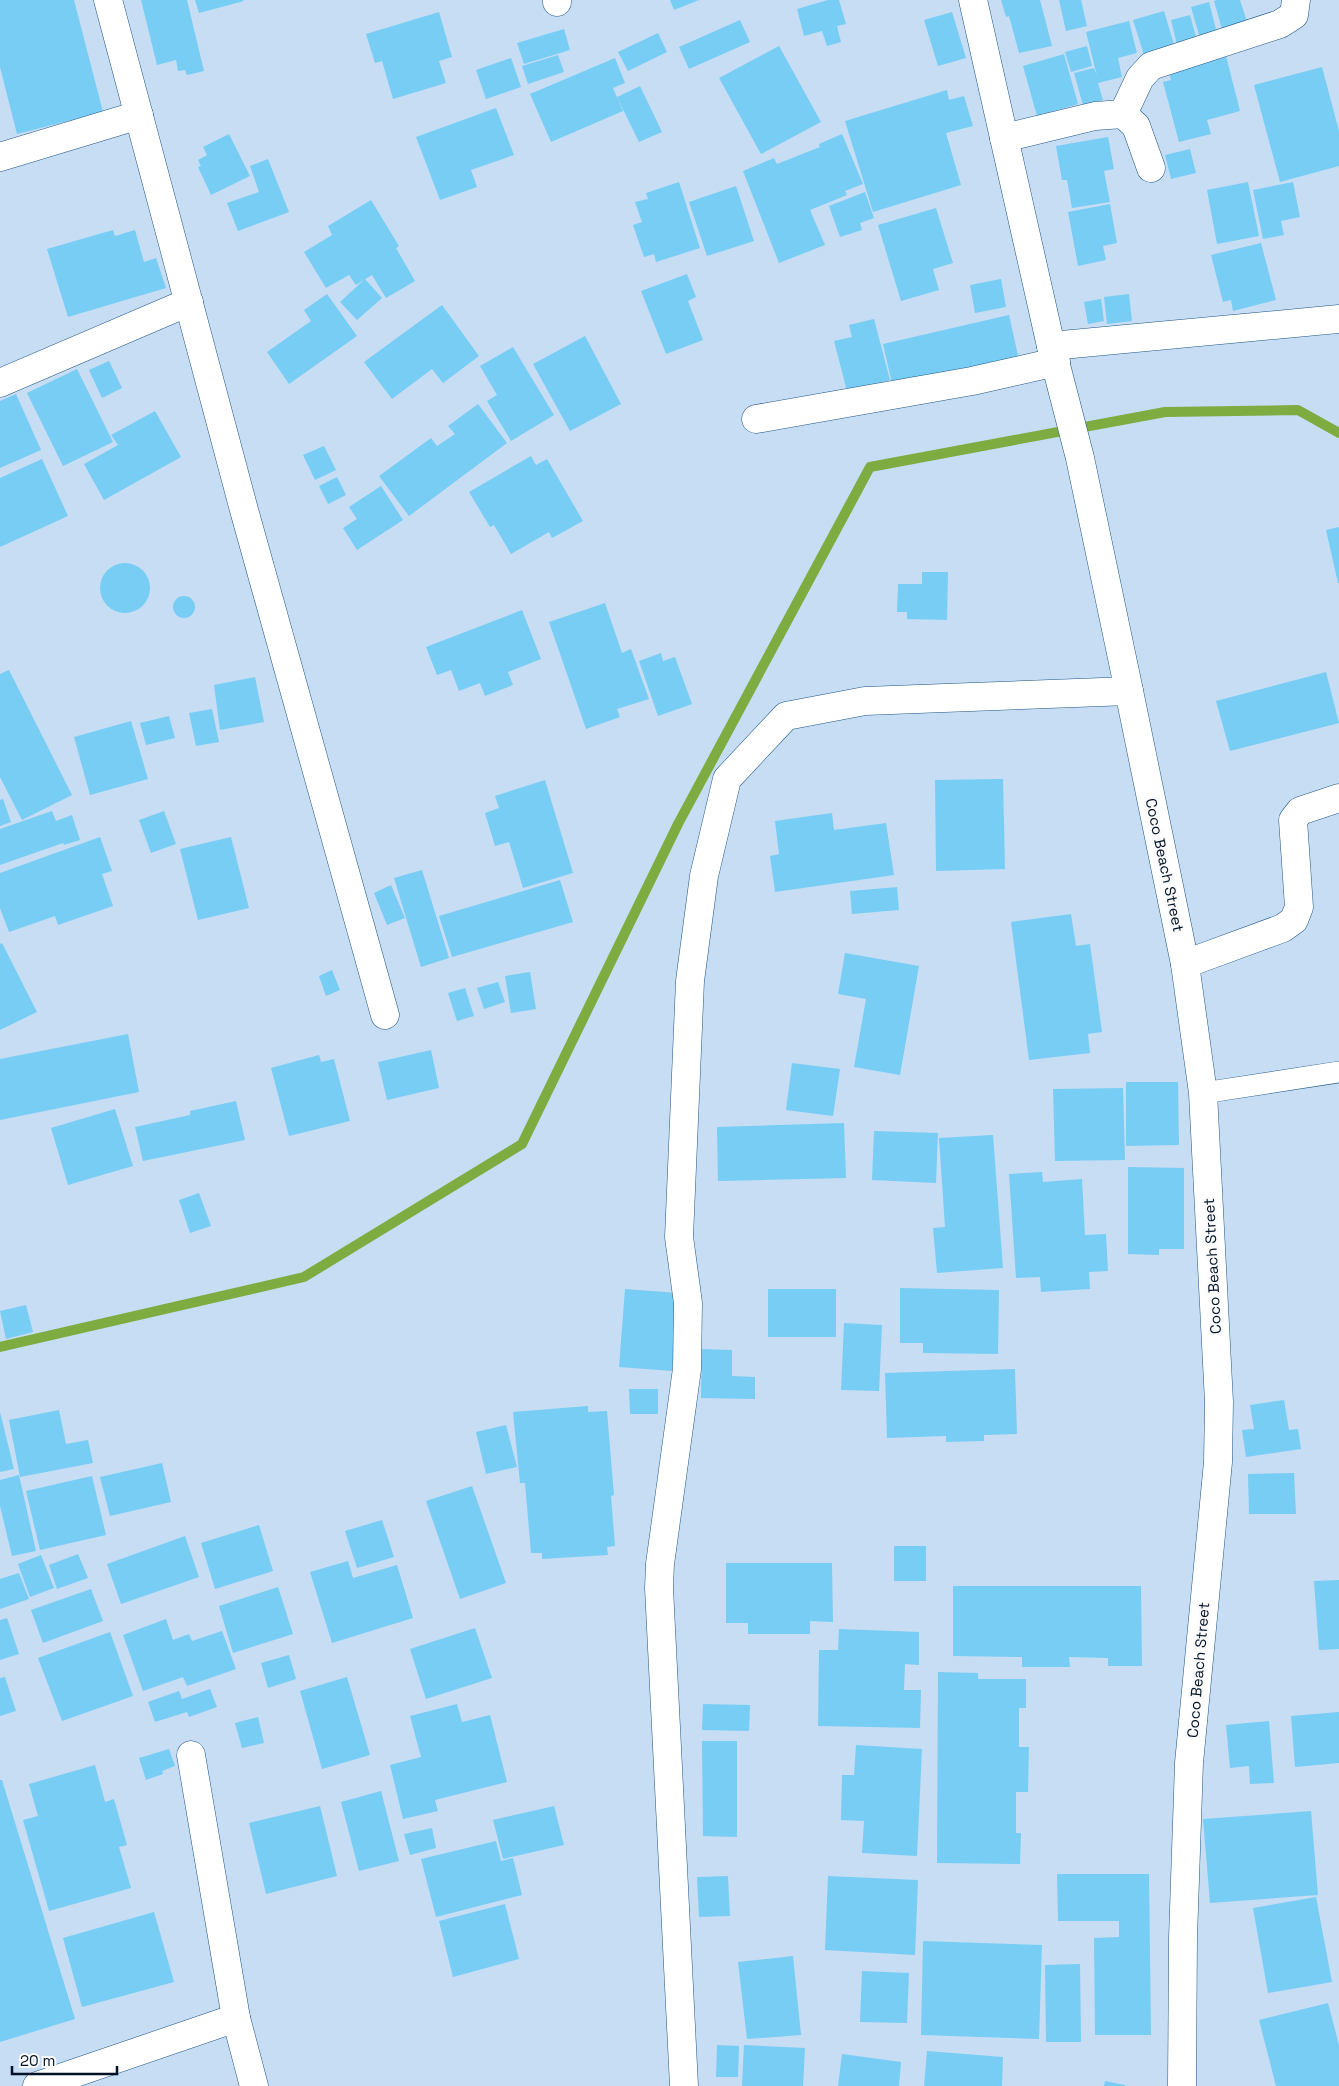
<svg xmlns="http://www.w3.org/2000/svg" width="1339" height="2086" font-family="'Space Grotesk',sans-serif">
  <rect width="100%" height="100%" fill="#c6ddf4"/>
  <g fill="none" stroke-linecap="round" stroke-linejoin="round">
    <!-- stream -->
    <polyline stroke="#7eac41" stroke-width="10" points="0,1347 304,1277 522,1144 678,824 870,467 1165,412 1298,410 1339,433"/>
  </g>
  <!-- building -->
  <g fill="#78cdf4">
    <polygon points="0,0 74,0 103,112 17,134 0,67"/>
    <polygon points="141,0 187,0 204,71 187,75 185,70 178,71 176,60 157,65"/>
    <polygon points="195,0 243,0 244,1 199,13"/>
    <polygon points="670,0 699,0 674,10"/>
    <polygon points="828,0 839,0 846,24 837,26 841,42 827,46 822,31 804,36 797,9"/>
    <polygon points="1001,0 1040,0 1052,46 1019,53 1009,16 1006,17"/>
    <polygon points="1059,0 1081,0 1087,26 1066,31"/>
    <polygon points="1217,0 1240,0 1249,28 1224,36 1214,1"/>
    <polygon points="1209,2 1218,37 1201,42 1191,7"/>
    <polygon points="1164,11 1175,48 1145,58 1133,20"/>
    <polygon points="439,12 452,57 439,61 446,83 393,99 382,61 375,63 366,34"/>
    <polygon points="952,12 966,58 938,66 924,20"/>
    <polygon points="1190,15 1199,48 1179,53 1171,20"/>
    <polygon points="740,20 750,42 689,69 679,47"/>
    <polygon points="1129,21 1137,53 1118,58 1122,77 1098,83 1103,100 1083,105 1074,73 1094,68 1097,76 1086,32"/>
    <polygon points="564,29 570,50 524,64 517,43"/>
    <polygon points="658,33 667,52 628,71 618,52"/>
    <polygon points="779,46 821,122 761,154 719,78"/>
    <polygon points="1087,46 1092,66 1071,72 1065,52"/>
    <polygon points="1224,48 1240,111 1207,120 1211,134 1179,142 1163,82 1171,80 1166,63"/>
    <polygon points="1064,54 1078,104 1037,116 1023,66"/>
    <polygon points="558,55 564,72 528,84 522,66"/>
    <polygon points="511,58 521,87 486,99 476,70"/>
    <polygon points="615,58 625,83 613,88 623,111 551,142 530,94"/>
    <polygon points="1322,67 1339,131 1339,166 1280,182 1254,85"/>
    <polygon points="640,86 662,132 639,142 617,97"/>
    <polygon points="947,90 949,100 964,96 973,126 946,133 961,185 873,212 845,121"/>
    <polygon points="496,108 514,155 471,170 477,187 440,200 416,137"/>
    <polygon points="229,134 250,176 211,195 198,167 201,166 198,160 207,155 203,147"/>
    <polygon points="842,134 863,184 845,191 847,195 810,210 825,245 779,263 743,171 774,158 777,164 820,147 819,144"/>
    <polygon points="1108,137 1114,169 1104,171 1110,202 1072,208 1067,180 1062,180 1056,146"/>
    <polygon points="1190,149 1196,173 1171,179 1165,155"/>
    <polygon points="268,159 289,212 238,231 227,203 259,192 250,166"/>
    <polygon points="679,182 700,248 656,262 654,254 644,257 633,225 642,222 635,202 648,199 646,193"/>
    <polygon points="1248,182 1259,236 1217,244 1207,190"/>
    <polygon points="1293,182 1300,217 1281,221 1284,235 1263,239 1253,190"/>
    <polygon points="736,186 754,241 707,256 689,202"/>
    <polygon points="865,192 874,218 860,223 862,230 840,237 829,206"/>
    <polygon points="371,200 399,246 396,248 415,281 386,298 372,275 356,285 349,275 326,288 304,252 332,235 328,226"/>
    <polygon points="1110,204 1117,243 1103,246 1106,260 1078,266 1068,212"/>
    <polygon points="936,208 953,263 933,269 939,290 901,301 878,225"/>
    <polygon points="113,230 115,236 135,230 144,262 156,258 166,288 68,317 47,249"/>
    <polygon points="1261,243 1276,300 1233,311 1231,300 1223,302 1211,255"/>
    <polygon points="687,274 696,297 688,301 703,340 666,354 641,291"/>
    <polygon points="365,279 382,298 357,320 340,302"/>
    <polygon points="1001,279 1006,307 975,313 970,285"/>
    <polygon points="327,294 357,336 289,384 267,352 311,321 304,310"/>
    <polygon points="1129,294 1132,321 1107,324 1104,297"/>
    <polygon points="1101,299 1104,321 1088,324 1084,302"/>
    <polygon points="442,305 479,356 443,383 432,369 392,399 364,362"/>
    <polygon points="1009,315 1019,360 893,388 883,344"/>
    <polygon points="874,319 890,380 847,391 834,341 852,337 849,325"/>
    <polygon points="585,336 621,404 570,431 533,364"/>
    <polygon points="513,347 554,415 511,441 487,401 497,395 480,366"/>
    <polygon points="109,361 122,388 102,398 89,370"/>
    <polygon points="77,369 113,442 63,466 27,393"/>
    <polygon points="16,394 41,450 0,468 0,401"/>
    <polygon points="478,404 507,443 409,516 379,476 431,438 437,446 455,434 448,426"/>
    <polygon points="155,411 181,457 104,500 84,464 118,445 111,435"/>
    <polygon points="324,446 336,470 315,480 303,455"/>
    <polygon points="531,456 536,465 547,459 583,521 552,538 549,532 511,554 494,525 490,527 469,492"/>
    <polygon points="42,459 68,516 0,547 0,478"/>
    <polygon points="337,477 346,495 328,504 319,486"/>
    <polygon points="381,486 403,520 357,550 343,528 357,519 349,507"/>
    <polygon points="1339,527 1339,583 1338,583 1326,530"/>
    <circle cx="125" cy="588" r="25"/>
    <polygon points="922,572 948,572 947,620 907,619 907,612 897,612 898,584 922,584"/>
    <circle cx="184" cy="607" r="11"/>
    <polygon points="605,603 622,653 631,649 649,699 617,709 620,717 586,729 549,622"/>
    <polygon points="522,610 541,659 508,672 513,685 485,696 480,683 459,691 451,670 437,675 426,647"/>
    <polygon points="661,653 663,661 675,657 692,704 658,716 639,661"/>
    <polygon points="9,670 72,795 22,820 0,777 0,674"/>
    <polygon points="1326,672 1339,723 1230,751 1216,701"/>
    <polygon points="255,677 264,722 220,730 214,685"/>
    <polygon points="212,709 219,742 196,746 189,713"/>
    <polygon points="169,716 175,738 146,745 140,723"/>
    <polygon points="131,721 148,779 90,795 74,737"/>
    <polygon points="1003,779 1005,869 936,871 935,780"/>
    <polygon points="545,780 573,873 523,888 509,842 495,846 485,813 499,808 495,796"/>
    <polygon points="3,799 11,822 0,826 0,800"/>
    <polygon points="52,811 56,821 72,815 80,840 64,845 63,843 0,865 0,829"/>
    <polygon points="164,811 176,844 151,853 139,820"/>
    <polygon points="832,813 834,830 886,823 894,875 775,892 770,856 779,854 775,821"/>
    <polygon points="100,837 112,871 102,874 113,906 58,925 55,916 9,932 0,908 0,873"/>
    <polygon points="231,837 249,908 198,920 180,849"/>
    <polygon points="422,870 449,958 421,967 394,878"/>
    <polygon points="560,880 573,922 452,957 439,916"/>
    <polygon points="391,885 405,918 387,925 374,893"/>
    <polygon points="897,887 899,910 852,914 850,891"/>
    <polygon points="1071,914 1076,946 1090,944 1102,1032 1088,1034 1090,1053 1029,1060 1011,922"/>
    <polygon points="2,943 37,1012 0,1030 0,944"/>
    <polygon points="845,953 919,966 900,1075 854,1067 866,999 838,994"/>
    <polygon points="332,970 340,990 326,996 319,976"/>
    <polygon points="530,972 536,1009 511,1013 505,976"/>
    <polygon points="498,982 505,1002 484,1009 477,988"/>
    <polygon points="465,988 474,1016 457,1021 448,993"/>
    <polygon points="128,1034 139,1092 0,1120 0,1059"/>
    <polygon points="431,1050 439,1088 387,1100 378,1062"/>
    <polygon points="319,1055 321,1062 334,1059 350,1121 289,1136 271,1068"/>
    <polygon points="792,1063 840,1069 833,1116 786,1110"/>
    <polygon points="1126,1082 1178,1082 1179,1145 1126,1146"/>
    <polygon points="1123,1088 1125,1160 1055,1161 1053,1089"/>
    <polygon points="236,1101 245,1140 143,1161 135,1127 190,1115 190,1111"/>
    <polygon points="115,1109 133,1166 68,1185 51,1128"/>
    <polygon points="844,1123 846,1178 718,1181 717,1127"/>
    <polygon points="874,1131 938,1133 936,1183 872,1180"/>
    <polygon points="993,1135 1003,1268 937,1273 933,1228 945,1227 939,1138"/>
    <polygon points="1128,1167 1184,1168 1184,1249 1159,1249 1159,1255 1128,1254"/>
    <polygon points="1042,1172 1043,1182 1082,1179 1085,1235 1106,1234 1108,1271 1089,1272 1090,1289 1041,1292 1040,1277 1016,1278 1009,1174"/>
    <polygon points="199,1193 211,1226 190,1233 179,1200"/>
    <polygon points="900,1288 999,1290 998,1354 923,1353 923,1343 900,1343"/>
    <polygon points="625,1289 678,1293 672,1371 619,1367"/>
    <rect x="768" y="1289" width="68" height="48"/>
    <polygon points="26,1305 33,1332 6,1339 0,1311"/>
    <polygon points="844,1323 882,1325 879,1391 841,1390"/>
    <polygon points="702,1349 732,1350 732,1376 755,1377 755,1399 701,1398"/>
    <polygon points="1015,1369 1017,1434 984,1435 984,1441 946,1442 946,1436 887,1438 885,1373"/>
    <polygon points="629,1389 658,1389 658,1414 630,1414"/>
    <polygon points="1284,1400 1289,1430 1298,1429 1301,1449 1246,1457 1242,1430 1254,1429 1250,1405"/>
    <polygon points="588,1406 588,1412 607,1411 614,1495 611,1496 615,1546 607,1547 608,1555 542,1559 542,1553 531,1553 525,1483 520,1483 513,1412"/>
    <polygon points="59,1410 66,1444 88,1440 93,1463 20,1477 9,1420"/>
    <polygon points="0,1412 14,1469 0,1472"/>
    <polygon points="506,1425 517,1467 486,1474 476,1432"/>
    <polygon points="162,1463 171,1502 110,1516 100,1477"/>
    <polygon points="1294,1473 1296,1514 1249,1514 1248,1474"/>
    <polygon points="19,1475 36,1551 12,1556 0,1506 0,1480"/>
    <polygon points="92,1476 106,1535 40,1550 26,1491"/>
    <polygon points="472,1486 506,1583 460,1599 426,1501"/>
    <polygon points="382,1520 394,1557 357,1568 345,1531"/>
    <polygon points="259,1525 273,1571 215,1589 201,1543"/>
    <polygon points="185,1536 199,1577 121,1604 107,1564"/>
    <rect x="894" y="1546" width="32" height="35"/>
    <polygon points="78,1554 88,1578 57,1589 49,1565"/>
    <polygon points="41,1555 54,1588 30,1597 18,1564"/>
    <polygon points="348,1561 353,1578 397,1565 413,1618 332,1643 310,1572"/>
    <polygon points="726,1563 832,1563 833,1622 810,1621 810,1634 748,1634 748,1623 726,1623"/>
    <polygon points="19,1573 29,1599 0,1609 0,1579"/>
    <polygon points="1339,1580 1339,1649 1319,1650 1314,1581"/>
    <polygon points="953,1586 1141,1586 1142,1666 1108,1666 1108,1658 1069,1657 1070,1667 1022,1667 1022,1657 953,1656"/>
    <polygon points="278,1587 293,1634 233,1653 219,1606"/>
    <polygon points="91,1589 103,1621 43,1643 31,1610"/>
    <polygon points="7,1618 19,1654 0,1660 0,1620"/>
    <polygon points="166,1619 173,1640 189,1634 192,1641 222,1631 236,1669 187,1686 183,1677 143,1691 123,1635"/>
    <polygon points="475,1628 492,1678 426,1699 410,1649"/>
    <polygon points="839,1629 919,1632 919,1665 905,1664 904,1690 921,1690 920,1728 818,1726 819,1650 838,1650"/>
    <polygon points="110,1632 133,1696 62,1721 38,1658"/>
    <polygon points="289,1655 296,1679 268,1688 261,1663"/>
    <polygon points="938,1672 978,1673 978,1679 1026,1679 1026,1708 1019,1708 1019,1747 1029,1747 1028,1792 1016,1792 1016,1833 1021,1833 1020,1864 937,1863"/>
    <polygon points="5,1677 16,1711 0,1716 0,1678"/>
    <polygon points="347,1677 370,1755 322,1769 300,1691"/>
    <polygon points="210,1689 217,1707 189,1717 187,1712 155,1722 148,1702 179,1691 182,1699"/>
    <polygon points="457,1704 462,1722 490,1715 507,1782 435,1800 438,1811 403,1819 390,1765 421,1757 410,1716"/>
    <polygon points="703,1704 750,1705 749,1731 702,1730"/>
    <polygon points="1339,1712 1339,1763 1295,1767 1291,1716"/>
    <polygon points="258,1717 264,1743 242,1748 235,1723"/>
    <polygon points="1269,1721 1274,1783 1250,1784 1249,1766 1230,1768 1226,1725"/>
    <polygon points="702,1741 737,1741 737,1837 703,1836"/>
    <polygon points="856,1745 922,1749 917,1856 862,1853 864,1821 841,1820 842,1775 854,1775"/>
    <polygon points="169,1749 175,1766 162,1771 163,1774 146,1780 139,1758"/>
    <polygon points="95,1765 105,1802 114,1799 127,1845 119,1847 131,1888 49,1911 23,1820 38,1816 29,1784"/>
    <polygon points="0,1780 2,1780 75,2019 0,2042"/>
    <polygon points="381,1791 399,1861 359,1871 341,1802"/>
    <polygon points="320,1806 337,1876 266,1894 249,1823"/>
    <polygon points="554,1806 564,1845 503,1859 493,1820"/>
    <polygon points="1311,1811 1318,1895 1210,1903 1203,1819"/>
    <polygon points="432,1828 436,1848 410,1855 404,1834"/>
    <polygon points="496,1841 501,1861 513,1858 522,1895 436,1917 421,1859"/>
    <polygon points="1057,1874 1149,1874 1151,2035 1095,2035 1094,1938 1119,1937 1119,1921 1058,1921"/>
    <polygon points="728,1876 730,1916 699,1917 697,1877"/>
    <polygon points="828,1876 918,1880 915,1955 825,1950"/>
    <polygon points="1316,1897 1332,1982 1268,1993 1253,1908"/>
    <polygon points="505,1904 519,1959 453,1977 439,1921"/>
    <polygon points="154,1912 174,1982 82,2007 63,1938"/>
    <polygon points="923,1941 1042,1945 1039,2039 921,2035"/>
    <polygon points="793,1956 801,2035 747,2039 738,1962"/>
    <polygon points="1080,1964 1081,2042 1046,2042 1045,1965"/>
    <polygon points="862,1971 909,1973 907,2023 860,2022"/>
    <polygon points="1328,2003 1339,2045 1339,2086 1276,2086 1259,2020"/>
    <polygon points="717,2045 739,2046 738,2077 716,2077"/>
    <polygon points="744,2045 805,2048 803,2086 742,2086"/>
    <polygon points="927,2051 1003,2057 1002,2086 924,2086"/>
    <polygon points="842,2054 901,2062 899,2086 838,2086"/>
    <polygon points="1105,2081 1125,2085 1125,2086 1104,2086"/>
  </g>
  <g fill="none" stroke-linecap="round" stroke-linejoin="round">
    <defs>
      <polyline id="lane" points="1203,1093 1339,1072"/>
      <g id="street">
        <polyline points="108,0 244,510 385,1015"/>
        <polyline points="557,0 557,2"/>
        <polyline points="973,0 1051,346 1080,458 1129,691 1185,964 1203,1093 1219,1402 1218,1462 1189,1763 1183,1938 1182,2086"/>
        <polyline points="1123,114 1140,78 1151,66 1280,24 1294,15 1296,0"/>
        <polyline points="1004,138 1095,116 1123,114 1136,126 1151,168"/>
        <polyline points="0,157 139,115"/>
        <polyline points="1051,346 1339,319"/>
        <polyline points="0,383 189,302"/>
        <polyline points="756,419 972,381 1056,362"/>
        <polyline points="1185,964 1283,928 1294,920 1299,907 1293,820 1300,811 1339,798"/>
        <polyline points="191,1755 236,2018 254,2086"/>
        <polyline points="37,2086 236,2018"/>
        <polyline points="684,2086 659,1588 660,1564 687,1369 688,1303 679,1237 690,981 704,876 727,779 786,716 865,701 1129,691"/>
      </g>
    </defs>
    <!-- lane casing -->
    <use href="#lane" stroke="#1e5586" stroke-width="22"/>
    <!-- street casing -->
    <use href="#street" stroke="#1e5586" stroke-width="29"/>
    <!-- lane -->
    <use href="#lane" stroke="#fff" stroke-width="21"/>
    <!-- street -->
    <use href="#street" stroke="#fff" stroke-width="28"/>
  </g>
  <g text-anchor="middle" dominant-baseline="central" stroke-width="5" stroke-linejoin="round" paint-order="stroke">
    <!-- street labels -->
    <g font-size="15" fill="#001226" stroke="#fbfbfb">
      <text transform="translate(1165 865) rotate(78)">Coco Beach Street</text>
      <text transform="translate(1212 1266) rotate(-93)">Coco Beach Street</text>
      <text transform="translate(1198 1670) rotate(-85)">Coco Beach Street</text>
    </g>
  </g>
  <!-- scale -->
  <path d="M12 2066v8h105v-8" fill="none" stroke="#001226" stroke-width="2.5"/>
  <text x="20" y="2066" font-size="15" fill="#001226" stroke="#fbfbfb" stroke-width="4" paint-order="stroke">20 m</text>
</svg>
